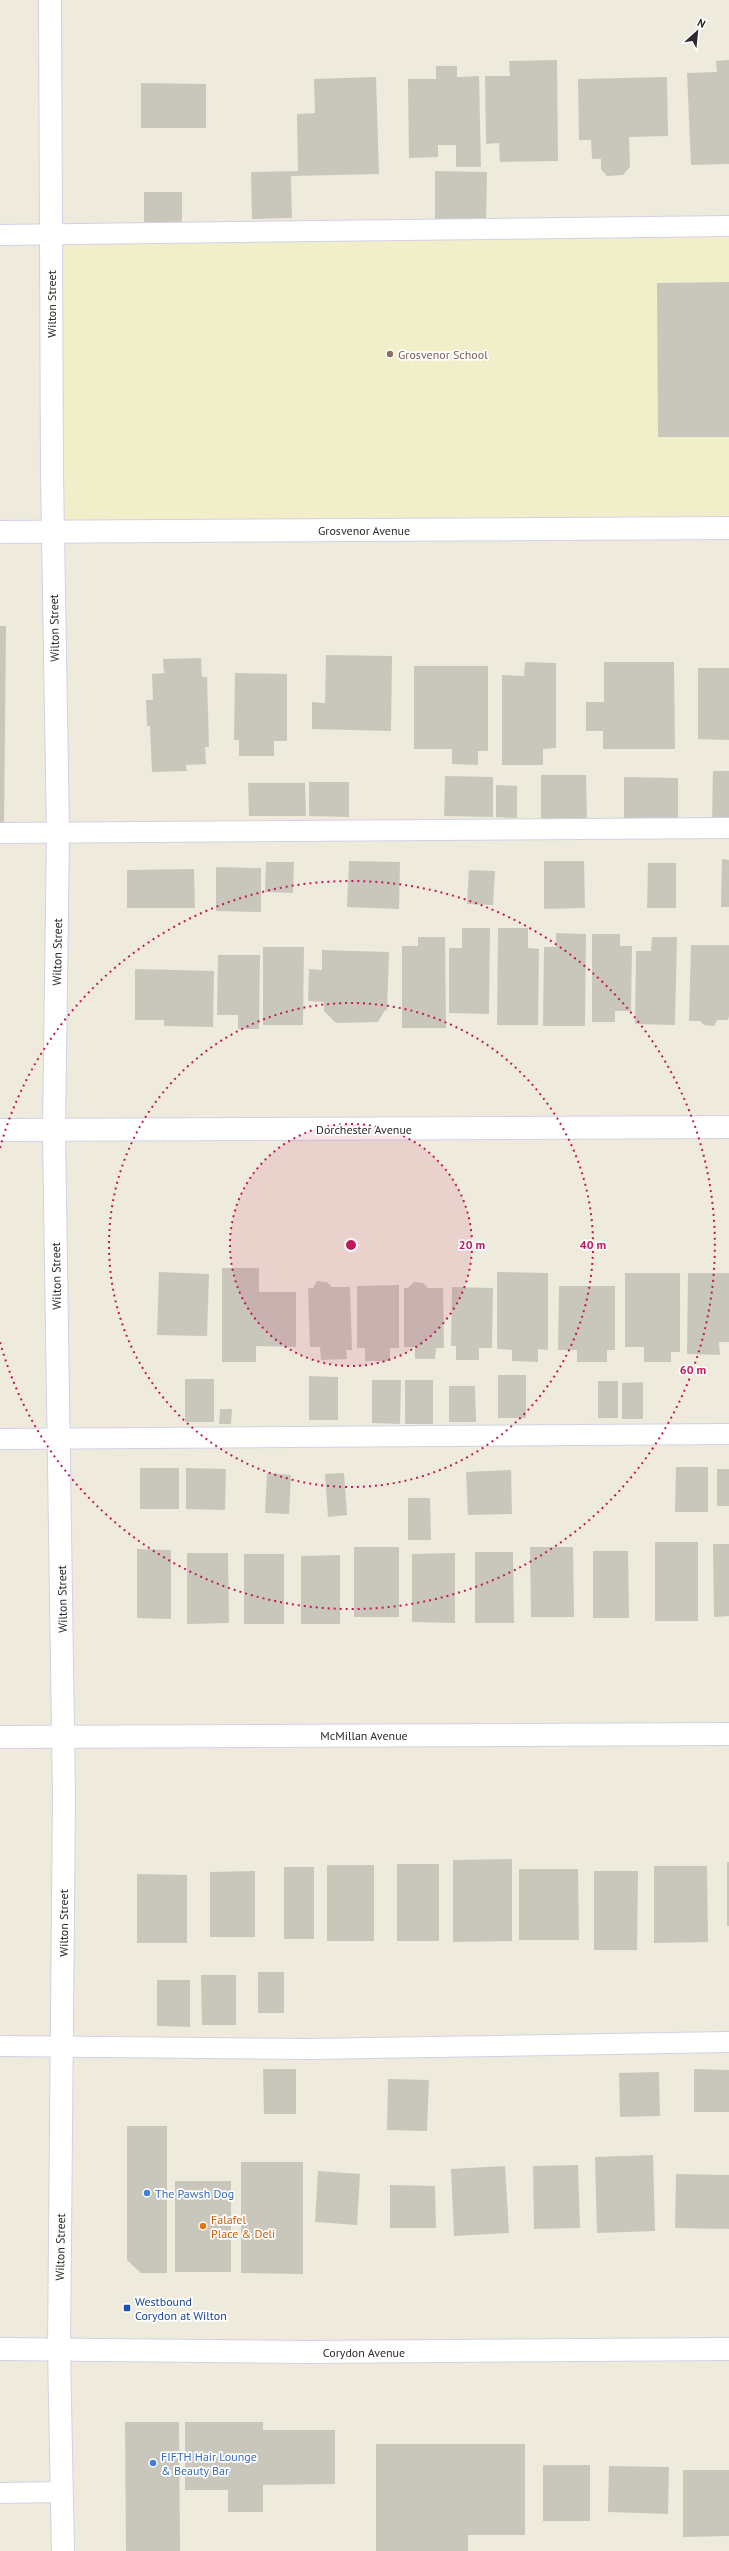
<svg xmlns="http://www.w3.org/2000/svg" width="729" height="2551" font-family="'PT Sans',sans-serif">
  <rect width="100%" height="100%" fill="#eeebdc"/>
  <!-- education -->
  <polygon fill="#f1efca" points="729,226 729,528 53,532 50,235"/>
  <!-- building -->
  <g fill="#c9c7bb">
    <polygon points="557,60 558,161 500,162 499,143 486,144 485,76 510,76 509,61"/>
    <polygon points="729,60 729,164 691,165 687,73 717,72 716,61"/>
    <polygon points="436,66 457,66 457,77 479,76 481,167 456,167 456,145 438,145 438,157 409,158 408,79 436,79"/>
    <polygon points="376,77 379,174 291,176 292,218 252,219 251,172 298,171 297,114 315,113 314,79"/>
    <polygon points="667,77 668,136 629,137 630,167 623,175 607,176 601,169 601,159 592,159 591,140 579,140 578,79"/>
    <polygon points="141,83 206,84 206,128 141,128"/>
    <polygon points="435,171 487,172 486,221 435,221"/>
    <rect x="144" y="192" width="38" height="34"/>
    <polygon points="729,282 729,437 658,437 657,283"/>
    <polygon points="0,626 6,626 4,827 0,827"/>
    <polygon points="326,655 392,656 391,731 312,729 312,702 325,703"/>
    <polygon points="201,658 202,677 207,677 209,747 205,747 206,764 186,765 187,771 152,772 150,726 147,726 146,700 153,700 152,674 164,673 163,659"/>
    <polygon points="525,662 556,663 556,748 543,749 543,765 502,765 502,675 524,676"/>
    <polygon points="604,662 674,662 675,749 603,749 603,731 586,731 586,702 604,702"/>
    <polygon points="414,666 488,666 488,751 478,751 478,765 452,764 452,749 414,749"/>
    <polygon points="698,668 729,668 729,740 698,739"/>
    <polygon points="235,673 287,674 287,741 274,741 274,756 239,756 239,740 234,740"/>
    <polygon points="713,771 729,771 729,822 712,821"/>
    <polygon points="541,775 586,775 587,821 541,821"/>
    <polygon points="445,776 493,777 493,817 444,816"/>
    <polygon points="624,777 678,778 678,820 624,820"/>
    <polygon points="309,782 349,782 349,817 309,816"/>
    <polygon points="248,783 305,783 306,816 249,816"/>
    <polygon points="496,785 517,786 517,818 496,817"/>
    <polygon points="722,859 729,860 729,907 721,907"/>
    <polygon points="349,861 400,862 399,909 347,907"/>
    <polygon points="544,861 584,861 585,908 544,909"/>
    <polygon points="266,862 294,862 293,893 265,892"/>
    <polygon points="648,863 676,863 676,908 647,908"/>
    <polygon points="216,867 261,868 261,912 216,911"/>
    <polygon points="194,869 195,908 127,908 127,870"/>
    <polygon points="469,870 495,871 493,905 467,904"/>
    <polygon points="462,928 490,928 489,1014 449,1013 449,948 462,948"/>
    <polygon points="498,928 528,928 528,948 539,949 538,1025 497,1025"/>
    <polygon points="556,933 586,934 585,1026 543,1026 544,947 556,947"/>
    <polygon points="592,934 620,934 620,946 632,946 631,1011 615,1011 615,1022 592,1022"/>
    <polygon points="418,937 445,937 446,1028 402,1028 402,946 418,946"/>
    <polygon points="652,937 677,937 675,1025 635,1024 636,951 651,951"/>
    <polygon points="691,945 729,945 729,1016 728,1020 717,1020 714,1026 704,1025 700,1021 689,1021"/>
    <polygon points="263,947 304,947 303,1025 263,1025"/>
    <polygon points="322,950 389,952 387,1011 385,1010 378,1022 336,1023 324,1011 324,1002 308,1001 309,969 322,970"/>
    <polygon points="218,955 260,955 259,1029 238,1029 238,1015 217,1015"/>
    <polygon points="135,969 214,971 213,1027 164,1026 164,1020 135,1020"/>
    <polygon points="222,1268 259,1268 259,1292 296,1292 296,1347 256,1346 256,1362 222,1362"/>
    <polygon points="159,1272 209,1274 207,1336 157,1335"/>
    <polygon points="497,1272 548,1273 548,1350 538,1349 538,1362 512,1361 512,1350 497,1349"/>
    <polygon points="625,1273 680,1273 680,1352 671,1352 671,1362 644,1362 644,1347 625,1347"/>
    <polygon points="688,1273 729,1273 729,1342 719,1342 720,1355 687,1354"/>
    <polygon points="317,1281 327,1282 332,1287 350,1287 352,1350 346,1350 347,1359 321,1360 320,1347 310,1347 308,1288 313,1288"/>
    <polygon points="414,1282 423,1283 428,1288 443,1288 444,1348 436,1348 435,1359 415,1359 415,1347 404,1347 404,1288 408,1288"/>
    <polygon points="399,1285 399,1348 390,1348 390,1361 365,1361 365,1348 357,1348 357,1286"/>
    <polygon points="559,1286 615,1286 615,1350 607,1350 607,1362 577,1362 577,1350 558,1350"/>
    <polygon points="452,1287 493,1288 492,1348 479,1348 479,1360 456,1360 456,1346 451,1346"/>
    <rect x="498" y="1375" width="28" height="43"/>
    <polygon points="309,1376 338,1377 338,1420 309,1420"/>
    <rect x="185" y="1379" width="29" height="43"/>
    <polygon points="372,1380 401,1380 400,1424 372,1423"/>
    <rect x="405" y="1380" width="28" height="44"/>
    <rect x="598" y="1381" width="20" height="37"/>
    <polygon points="643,1382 643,1419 622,1419 622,1383"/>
    <polygon points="449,1386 475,1386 476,1422 449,1422"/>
    <polygon points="220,1409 232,1409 231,1424 219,1424"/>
    <polygon points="676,1467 708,1467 708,1512 675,1512"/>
    <rect x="140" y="1468" width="39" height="41"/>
    <polygon points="186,1468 226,1469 225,1510 186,1509"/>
    <rect x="717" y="1469" width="12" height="37"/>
    <polygon points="511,1470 512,1514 468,1515 466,1472"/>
    <polygon points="267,1473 291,1475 289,1514 265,1513"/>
    <polygon points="344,1473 347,1515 328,1517 325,1474"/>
    <polygon points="408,1498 430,1498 431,1540 408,1540"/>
    <rect x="655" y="1542" width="43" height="79"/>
    <polygon points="713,1544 729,1544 729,1616 714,1617"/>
    <rect x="354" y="1547" width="45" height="70"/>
    <polygon points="530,1547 573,1547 574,1617 531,1617"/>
    <polygon points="137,1549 171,1550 171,1619 137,1618"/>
    <polygon points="593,1551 628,1551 629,1618 593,1618"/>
    <polygon points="475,1552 513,1552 514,1623 475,1623"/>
    <polygon points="187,1553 228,1553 229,1623 187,1624"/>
    <polygon points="455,1553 455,1623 412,1622 412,1554"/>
    <rect x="244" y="1554" width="40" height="70"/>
    <polygon points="340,1555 340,1624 301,1624 301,1556"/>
    <polygon points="512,1859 512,1941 453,1942 453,1860"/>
    <rect x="727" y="1862" width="2" height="64"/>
    <rect x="397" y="1864" width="42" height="77"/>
    <rect x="327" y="1865" width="47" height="76"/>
    <polygon points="654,1866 707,1866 708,1942 654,1943"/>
    <rect x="284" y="1867" width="30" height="72"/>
    <polygon points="519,1869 578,1869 579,1940 519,1940"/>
    <polygon points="255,1871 255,1937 210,1937 210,1872"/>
    <polygon points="594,1871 638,1871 637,1950 594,1950"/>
    <polygon points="137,1874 187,1875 187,1943 137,1943"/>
    <rect x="258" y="1972" width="26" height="41"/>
    <polygon points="201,1975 236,1975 236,2025 202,2025"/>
    <polygon points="157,1980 190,1980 190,2027 157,2026"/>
    <polygon points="263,2069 296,2069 296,2114 264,2114"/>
    <polygon points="694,2069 729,2070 729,2112 694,2112"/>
    <polygon points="659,2072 660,2116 620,2117 619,2073"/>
    <polygon points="388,2079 429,2080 427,2131 387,2130"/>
    <polygon points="127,2126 167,2126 167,2273 141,2273 127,2260"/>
    <polygon points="653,2155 655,2231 597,2233 595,2157"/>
    <polygon points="241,2162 303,2162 303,2274 241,2273"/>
    <polygon points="578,2165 580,2228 534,2229 533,2166"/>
    <polygon points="505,2166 509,2233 454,2236 451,2169"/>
    <polygon points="318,2171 360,2174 357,2225 315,2222"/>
    <polygon points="676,2174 729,2175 729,2229 675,2228"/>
    <rect x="175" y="2181" width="56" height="91"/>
    <polygon points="390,2185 435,2186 436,2228 390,2228"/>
    <polygon points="125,2422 179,2422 180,2551 126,2551"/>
    <polygon points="185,2422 263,2422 263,2430 335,2430 335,2484 263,2485 263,2512 228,2512 228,2490 185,2490"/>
    <polygon points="376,2444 525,2444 525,2535 468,2535 468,2551 376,2551"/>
    <rect x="543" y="2465" width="47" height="56"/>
    <polygon points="609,2466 669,2467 668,2514 608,2512"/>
    <polygon points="683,2470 729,2470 729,2536 683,2537"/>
  </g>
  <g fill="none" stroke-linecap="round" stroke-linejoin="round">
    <defs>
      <g id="service">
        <polyline points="0,235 729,226"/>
        <polyline points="0,833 729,828"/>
        <polyline points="0,1439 729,1434"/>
        <polyline points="0,2046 308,2049 729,2042"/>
        <polyline points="0,2493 62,2492"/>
      </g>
      <g id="minor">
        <polyline points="50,0 52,473 58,833 54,1131 64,1797 59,2350 63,2551"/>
        <polyline points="0,532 729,528"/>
        <polyline points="0,1130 729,1127"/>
        <polyline points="0,1737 729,1734"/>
      </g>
      <polyline id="secondary" points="0,2349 307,2352 729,2349"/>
    </defs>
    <!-- service casing -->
    <use href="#service" stroke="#d2d1e5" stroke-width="22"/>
    <!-- minor casing -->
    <use href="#minor" stroke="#d2d1e5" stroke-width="24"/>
    <!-- secondary casing -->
    <use href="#secondary" stroke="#d2d1e5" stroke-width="24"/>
    <!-- service -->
    <use href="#service" stroke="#fff" stroke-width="20"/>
    <!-- minor -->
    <use href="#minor" stroke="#fff" stroke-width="22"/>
    <!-- secondary -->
    <use href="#secondary" stroke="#fff" stroke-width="22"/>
  </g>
  <!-- distance rings -->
  <circle cx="351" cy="1245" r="121" fill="#c2185b" fill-opacity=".12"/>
  <g fill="none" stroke="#c2185b" stroke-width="2" stroke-dasharray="2 4">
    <circle cx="351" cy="1245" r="121"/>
    <circle cx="351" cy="1245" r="242"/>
    <path d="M0 1148A364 364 0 1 1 0 1342"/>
  </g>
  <!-- markers -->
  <circle fill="#8d6e63" stroke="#fff" stroke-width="1.5" cx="390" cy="354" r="4"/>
  <g fill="#3f7fe0" stroke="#fff" stroke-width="1.5">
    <circle cx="147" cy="2193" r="4"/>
    <circle cx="153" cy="2463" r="4"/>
  </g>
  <circle fill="#e8710a" stroke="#fff" stroke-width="1.5" cx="203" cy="2226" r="4"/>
  <rect fill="#1a4fb4" stroke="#fff" stroke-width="1.5" x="123" y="2304" width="8" height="8" rx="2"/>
  <g text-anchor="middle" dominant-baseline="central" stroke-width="3.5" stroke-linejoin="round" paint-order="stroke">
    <!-- street labels -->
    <g font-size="12" fill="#2b2b2b" stroke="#fff">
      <text transform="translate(51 304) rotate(-90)">Wilton Street</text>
      <text x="364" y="530">Grosvenor Avenue</text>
      <text transform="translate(54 628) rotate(-91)">Wilton Street</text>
      <text transform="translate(57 952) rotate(-89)">Wilton Street</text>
      <text x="364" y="1129">Dorchester Avenue</text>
      <text transform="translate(56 1276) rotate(-91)">Wilton Street</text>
      <text transform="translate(62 1599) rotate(-91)">Wilton Street</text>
      <text x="364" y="1735">McMillan Avenue</text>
      <text transform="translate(63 1923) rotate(-90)">Wilton Street</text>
      <text transform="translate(60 2247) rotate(-89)">Wilton Street</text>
      <text x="364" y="2352">Corydon Avenue</text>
    </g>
    <!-- education labels -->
    <g font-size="12" fill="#785e54" stroke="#fff" text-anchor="start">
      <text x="398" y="354">Grosvenor School</text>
    </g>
    <!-- shop labels -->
    <g font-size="12" fill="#366cbe" stroke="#fff" text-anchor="start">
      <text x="155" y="2193">The Pawsh Dog</text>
      <text x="161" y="2456">FIFTH Hair Lounge<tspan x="161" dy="14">&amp; Beauty Bar</tspan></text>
    </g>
    <!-- food labels -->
    <g font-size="12" fill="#c56008" stroke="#fff" text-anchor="start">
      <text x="211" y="2219">Falafel<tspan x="211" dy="14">Place &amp; Deli</tspan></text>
    </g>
    <!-- transit labels -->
    <g font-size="12" fill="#164399" stroke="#fff" text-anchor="start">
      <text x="135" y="2301">Westbound<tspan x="135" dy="14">Corydon at Wilton</tspan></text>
    </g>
  </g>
  <circle cx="351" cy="1245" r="6" fill="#c2185b" stroke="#fff" stroke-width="2"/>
  <g font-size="12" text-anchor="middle" font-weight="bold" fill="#c2185b" stroke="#fff" stroke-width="3.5" stroke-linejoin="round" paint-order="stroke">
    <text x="472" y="1249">20 m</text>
    <text x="593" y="1249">40 m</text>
    <text x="693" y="1374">60 m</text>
  </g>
  <!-- north arrow -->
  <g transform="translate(697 32) rotate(27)" stroke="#ffffff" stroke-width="3" paint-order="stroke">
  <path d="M0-3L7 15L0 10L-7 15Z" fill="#2b2b2b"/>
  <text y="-6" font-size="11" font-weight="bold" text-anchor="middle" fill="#2b2b2b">N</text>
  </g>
</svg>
